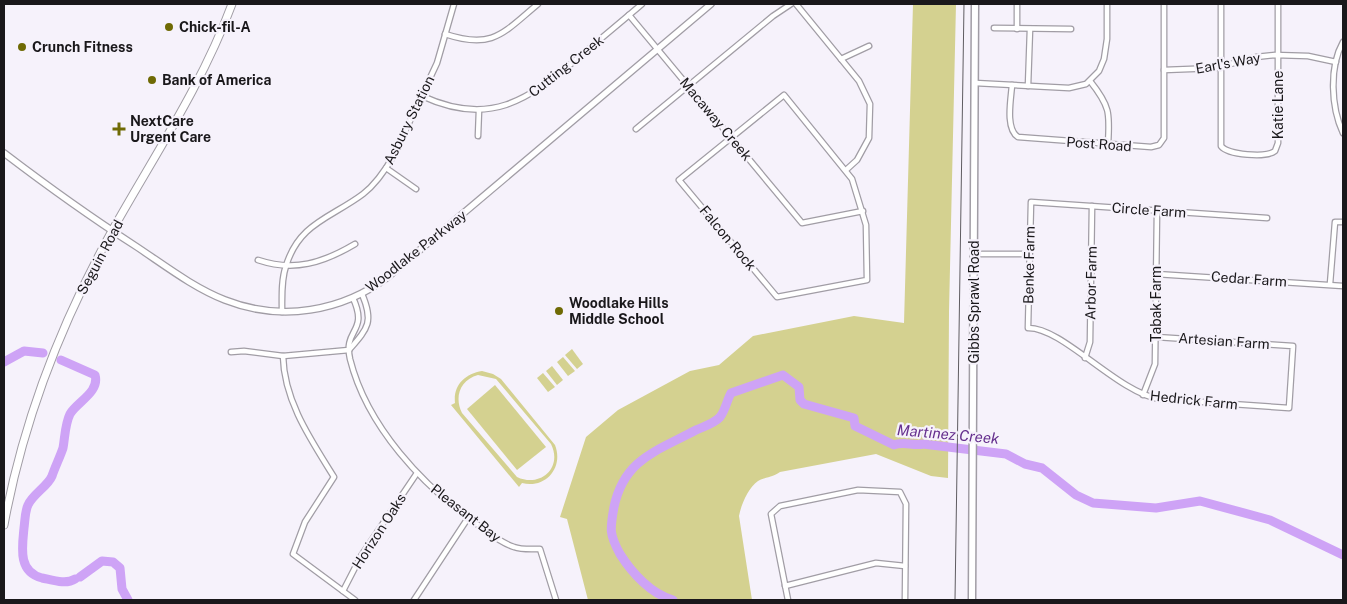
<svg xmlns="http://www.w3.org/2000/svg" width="1347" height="604" font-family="'Public Sans',sans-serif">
  <rect width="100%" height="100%" fill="#f6f2fb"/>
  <!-- green -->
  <g fill="#d4d190" fill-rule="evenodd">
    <path d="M913,4H956L949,312L948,478L931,476L876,454L780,472C772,478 764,477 758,481C748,488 741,505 739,516L752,600H588L567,519L560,517L586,437L618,410L690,371L719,365L753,336L854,316L904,323Z"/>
    <polygon points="572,349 583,364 577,369 565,355"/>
    <polygon points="563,357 575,371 568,376 557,362"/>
    <polygon points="552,366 563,380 557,385 546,371"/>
    <path d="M482,371L493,374L501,379L555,445C564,468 545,489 522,483L519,487L451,405L455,403C453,385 465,374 482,371ZM478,375L496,379L551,444C563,468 540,488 517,477L462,413C454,397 460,380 478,375Z"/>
    <polygon points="543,373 555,387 548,392 537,378"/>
    <polygon points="495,385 546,447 517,470 467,409"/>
  </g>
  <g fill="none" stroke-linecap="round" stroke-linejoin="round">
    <!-- river -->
    <g stroke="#cea3f6" stroke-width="9">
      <path d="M61,360L95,375C100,392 77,402 70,414C65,424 65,437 63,448C60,457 55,467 52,476C48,486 33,494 28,505C25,511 25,521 24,528C22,548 18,572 42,578C52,580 66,585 75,579"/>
      <polyline points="4,362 24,351 43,353"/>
      <polyline points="80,577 102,561 113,562 120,568 122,589 128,600"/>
      <path d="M673,600C651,594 632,573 620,554C609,534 610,529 614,507C624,459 657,451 696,430C703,427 715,423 720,417C725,411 727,400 731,393L783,375L799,387L800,400L804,404L854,418L855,426L894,445C903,441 913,446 923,444L1006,454L1025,464L1042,468L1076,495L1093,503L1156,508L1200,501L1270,520L1343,555"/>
    </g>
    <defs>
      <g id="minor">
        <polyline points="796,4 859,81 870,104 869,138 857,160 846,170"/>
        <polyline points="1017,4 1017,29"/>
        <path d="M1221,4V146C1228,155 1266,158 1275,151L1278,143V4"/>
        <polyline points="629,15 802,223 863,211"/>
        <polyline points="994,28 1071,29"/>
        <path d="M445,34C493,50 503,33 538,4"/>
        <path d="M1343,42C1329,67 1331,107 1343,133"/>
        <polyline points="841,59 869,46"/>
        <polyline points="1164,70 1216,68 1256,57 1275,55 1308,56 1336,62"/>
        <path d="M1090,81C1110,106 1110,113 1108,144"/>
        <polyline points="975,83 1069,88 1086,84 1099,71 1104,59 1107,39 1107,4"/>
        <path d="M1012,85C1011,99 1005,129 1018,137L1151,147L1159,145L1164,138V4"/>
        <polyline points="1028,86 1030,29"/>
        <polygon points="784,95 852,179 866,225 867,280 777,297 679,180"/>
        <path d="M422,96C489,127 527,101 578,58C599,40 621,22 642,4"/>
        <polyline points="636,129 773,16 791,4"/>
        <polyline points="478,136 479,110"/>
        <polyline points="386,168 416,189"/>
        <polyline points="974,254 1028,254"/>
        <path d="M258,260C294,272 323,263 355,244"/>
        <polyline points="1156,274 1343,286"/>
        <polyline points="1330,284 1335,222 1343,222"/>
        <path d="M353,298C369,333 343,328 350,359C367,427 423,486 478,525C489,533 501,543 514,547C522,550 532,549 540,549L556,600"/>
        <path d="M282,312C282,297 281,280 286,266C299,223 331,218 363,194C376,184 386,169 394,155L437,63L454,4"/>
        <path d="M1156,337L1293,346L1289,408L1159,399C1117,392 1062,327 1028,328L1031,202L1267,218"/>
        <path d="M349,350C368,328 374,322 362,294"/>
        <polyline points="231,352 244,351 283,356 349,350"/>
        <path d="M283,356C284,401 311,440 334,477L305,522L293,554L355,600"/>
        <polyline points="1085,358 1090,342 1092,206"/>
        <polyline points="1143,395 1155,364 1157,210"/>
        <polyline points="785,586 876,563 905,566"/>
        <polyline points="343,591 361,556 417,473"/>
        <polyline points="414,600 468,518"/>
        <polyline points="788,600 771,514 780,506 858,490 900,492 906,504 905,600"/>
      </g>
      <path id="tertiary" d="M4,153C46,185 89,216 134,245C163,264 192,287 225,300C281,322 342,312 389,276L711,4"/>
      <polyline id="secondary" points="972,600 975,4"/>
      <path id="primary" d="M4,525C23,421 61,323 112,231C154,156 202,85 232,4"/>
    </defs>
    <!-- minor casing -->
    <use href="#minor" stroke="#a19da5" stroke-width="7"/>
    <!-- tertiary casing -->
    <use href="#tertiary" stroke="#a19da5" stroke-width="8"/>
    <!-- secondary casing -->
    <use href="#secondary" stroke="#a19da5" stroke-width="9"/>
    <!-- primary casing -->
    <use href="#primary" stroke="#a19da5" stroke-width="9"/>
    <!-- minor -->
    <use href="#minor" stroke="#fff" stroke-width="4.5"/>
    <!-- tertiary -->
    <use href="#tertiary" stroke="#fff" stroke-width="5.5"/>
    <!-- secondary -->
    <use href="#secondary" stroke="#fff" stroke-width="6"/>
    <!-- primary -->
    <use href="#primary" stroke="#fff" stroke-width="7"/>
    <!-- rail -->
    <polyline stroke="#5f5c61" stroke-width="1" points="955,600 964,4"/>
  </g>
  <!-- markers -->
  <g fill="#6f6a04" stroke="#f6f2fb" stroke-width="2">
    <circle cx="169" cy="27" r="5"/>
    <circle cx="22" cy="47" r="5"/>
    <circle cx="152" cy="80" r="5"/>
    <path d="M116.5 121.5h5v5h5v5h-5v5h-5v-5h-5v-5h5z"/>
    <circle cx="559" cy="311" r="5"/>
  </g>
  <g text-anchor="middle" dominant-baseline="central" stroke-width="4.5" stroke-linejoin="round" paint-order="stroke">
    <!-- poi labels -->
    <g font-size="14" font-weight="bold" fill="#1a181b" stroke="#f6f2fb" text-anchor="start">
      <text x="179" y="27">Chick-fil-A</text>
      <text x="32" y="47">Crunch Fitness</text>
      <text x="162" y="80">Bank of America</text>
      <text x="130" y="121">NextCare<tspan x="130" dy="16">Urgent Care</tspan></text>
      <text x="569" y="303">Woodlake Hills<tspan x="569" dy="16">Middle School</tspan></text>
    </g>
    <!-- street labels -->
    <g font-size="14" fill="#1a181b" stroke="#f6f2fb">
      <text transform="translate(1228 63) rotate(-10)">Earl's Way</text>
      <text transform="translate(566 66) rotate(-38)">Cutting Creek</text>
      <text transform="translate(1278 105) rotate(-90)">Katie Lane</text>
      <text transform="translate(716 119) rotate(50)">Macaway Creek</text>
      <text transform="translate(409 120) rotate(-64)">Asbury Station</text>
      <text transform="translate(1099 144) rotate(4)">Post Road</text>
      <text transform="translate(1149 210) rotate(4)">Circle Farm</text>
      <text transform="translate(728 238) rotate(50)">Falcon Rock</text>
      <text transform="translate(416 251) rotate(-38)">Woodlake Parkway</text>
      <text transform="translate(100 257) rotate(-62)">Seguin Road</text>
      <text transform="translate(1029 265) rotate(-89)">Benke Farm</text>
      <text transform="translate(1249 279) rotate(4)">Cedar Farm</text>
      <text transform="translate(1091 283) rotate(-89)">Arbor Farm</text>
      <text transform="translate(974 302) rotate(-90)">Gibbs Sprawl Road</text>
      <text transform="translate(1156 304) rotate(-90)">Tabak Farm</text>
      <text transform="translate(1224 341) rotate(4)">Artesian Farm</text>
      <text transform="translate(1194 400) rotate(6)">Hedrick Farm</text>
      <text transform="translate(466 513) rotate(38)">Pleasant Bay</text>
      <text transform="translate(379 531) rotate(-57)">Horizon Oaks</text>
    </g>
    <!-- water labels -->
    <g font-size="15" font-style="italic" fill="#66308e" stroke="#f6f2fb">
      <text transform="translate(948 434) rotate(5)">Martinez Creek</text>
    </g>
  </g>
  <!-- border -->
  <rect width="1347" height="604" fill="none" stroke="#1a181b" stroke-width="10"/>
</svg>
